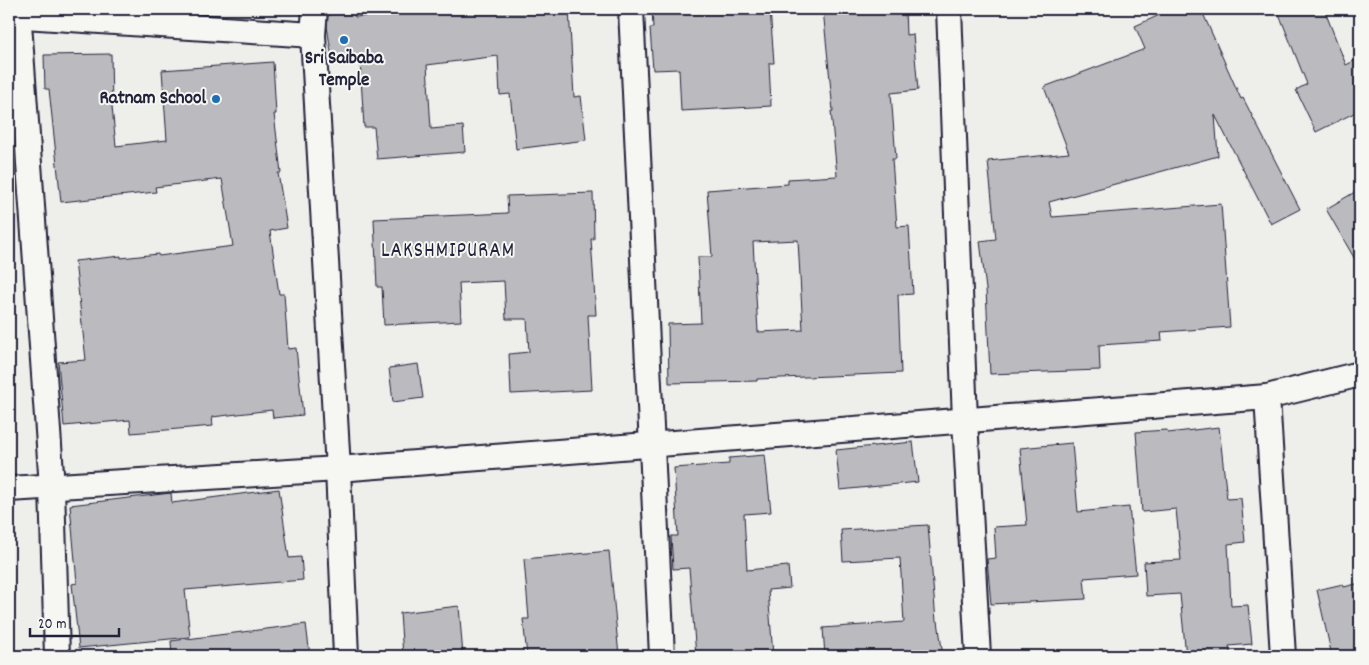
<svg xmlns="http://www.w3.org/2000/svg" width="1369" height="665" font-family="Dekko,sans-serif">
  <rect width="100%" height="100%" fill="#eeeeeb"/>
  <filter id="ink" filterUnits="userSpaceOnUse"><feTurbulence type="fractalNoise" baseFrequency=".02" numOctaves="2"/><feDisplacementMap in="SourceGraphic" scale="10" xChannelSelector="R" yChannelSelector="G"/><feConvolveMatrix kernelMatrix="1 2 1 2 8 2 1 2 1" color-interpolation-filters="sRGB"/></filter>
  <g filter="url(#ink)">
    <!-- building -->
    <g fill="#bbbbbf" stroke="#22223b" fill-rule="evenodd">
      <polygon points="436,9 569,9 574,97 581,96 586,140 516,149 510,94 500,95 498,56 427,65 431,129 463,126 465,152 377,159 374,127 364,127 360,61 333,65 327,26 328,15 354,12 355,17"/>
      <polygon points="652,9 770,9 774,63 769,63 771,106 681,111 679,69 653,70 650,28 653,28"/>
      <path d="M823,9H905L906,35L913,34L918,90L891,93L896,159H892L897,227L909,226L913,294L898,295L901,373L757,379V381L669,383L668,324L701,323L698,257H712L707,190L788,184V179L837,176L831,111H833ZM798,240L803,330L758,332L753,242Z"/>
      <polygon points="1173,9 1201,9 1241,99 1243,98 1300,209 1271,224 1215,115 1218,156 1049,202 1052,217 1221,204 1230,327 1161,332 1162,341 1099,345 1100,370 990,374 986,289 980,241 996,239 988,161 1069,153 1044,87 1145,49 1135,26"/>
      <polygon points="1277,9 1324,9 1346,65 1360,58 1360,110 1316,132 1296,90 1307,84"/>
      <polygon points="111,54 112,107 116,146 167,140 162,70 273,62 276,114 274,114 281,173 278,173 287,228 270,231 279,294 284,294 288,349 296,348 303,415 273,418 272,410 212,417 213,426 131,433 130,420 64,426 58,362 86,360 75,261 121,256 121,258 158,254 159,256 233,246 222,179 155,187 156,192 61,202 49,89 45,89 44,55"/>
      <polygon points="1360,189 1360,268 1326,209"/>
      <polygon points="593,193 594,239 591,239 596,315 588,315 592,390 511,394 509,354 529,352 527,319 506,319 504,281 459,283 461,321 384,325 382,287 377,287 374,219 508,213 507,196"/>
      <polygon points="418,364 423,398 393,402 389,368"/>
      <polygon points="1219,427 1227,499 1241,498 1245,542 1228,544 1231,606 1248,605 1252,644 1229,646 1231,656 1186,656 1180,594 1146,596 1144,562 1181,560 1176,509 1142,512 1136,432 1167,430 1168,433"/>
      <polygon points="913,442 918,482 840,490 836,450"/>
      <polygon points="1072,443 1078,512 1129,507 1136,574 1084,578 1086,599 991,604 987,559 996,558 994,527 1027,525 1020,448"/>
      <polygon points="765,455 771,512 744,514 747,570 788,566 790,588 768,590 773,656 696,656 689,568 673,569 671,536 678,536 674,468 729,464 729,458"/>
      <polygon points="279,489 289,558 301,557 303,580 185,590 190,637 79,648 72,584 77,583 70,505 171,493 172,503"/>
      <polygon points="928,525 936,621 938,621 943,656 914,656 914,654 887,656 825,656 823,628 904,622 900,558 843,561 841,530"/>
      <polygon points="609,551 619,656 527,656 523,619 529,619 524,559"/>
      <polygon points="1360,583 1360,656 1332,656 1317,590 1343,584 1344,587"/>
      <polygon points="459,606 463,656 403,656 400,613"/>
      <polygon points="306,624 310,656 172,656 171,641"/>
    </g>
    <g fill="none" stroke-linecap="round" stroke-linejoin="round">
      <defs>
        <g id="minor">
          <polyline points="18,9 52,487 57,656"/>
          <polyline points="315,9 313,35 338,469 346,656"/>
          <polyline points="631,9 662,656"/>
          <polyline points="949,9 965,420 978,656"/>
          <polyline points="9,15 313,35"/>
          <polyline points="1267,397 1283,656"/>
          <polyline points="9,489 338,469 1267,397 1360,374"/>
        </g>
      </defs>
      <!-- minor casing -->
      <use href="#minor" stroke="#22223b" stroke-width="28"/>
      <!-- minor -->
      <use href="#minor" stroke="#f6f6f2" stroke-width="24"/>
    </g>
  </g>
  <!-- markers -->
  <g fill="#1f6fb2" stroke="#f6f6f2" stroke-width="2">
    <circle cx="344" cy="40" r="5"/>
    <circle cx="216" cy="99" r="5"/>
  </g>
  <g text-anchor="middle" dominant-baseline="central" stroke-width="4" stroke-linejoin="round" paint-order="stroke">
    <!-- poi labels -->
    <g font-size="19" font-weight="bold" fill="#22223b" stroke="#f6f6f2">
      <text x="344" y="59">Sri Saibaba<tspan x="344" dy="22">Temple</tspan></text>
      <text x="206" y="99" text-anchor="end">Ratnam School</text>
    </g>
    <!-- quarter labels -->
    <g font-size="21" letter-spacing="1" fill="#22223b" stroke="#f6f6f2">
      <text x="448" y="252">LAKSHMIPURAM</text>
    </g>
  </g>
  <!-- margin -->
  <rect width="1369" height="665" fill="none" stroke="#f6f6f2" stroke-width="30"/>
  <rect x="15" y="15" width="1339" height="635" fill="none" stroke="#22223b" stroke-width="2" filter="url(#ink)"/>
  <!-- scale -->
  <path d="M30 628v8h89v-8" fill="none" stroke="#22223b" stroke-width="2.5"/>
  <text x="38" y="628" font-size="15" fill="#22223b" stroke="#f6f6f2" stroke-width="4" paint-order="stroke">20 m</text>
</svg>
